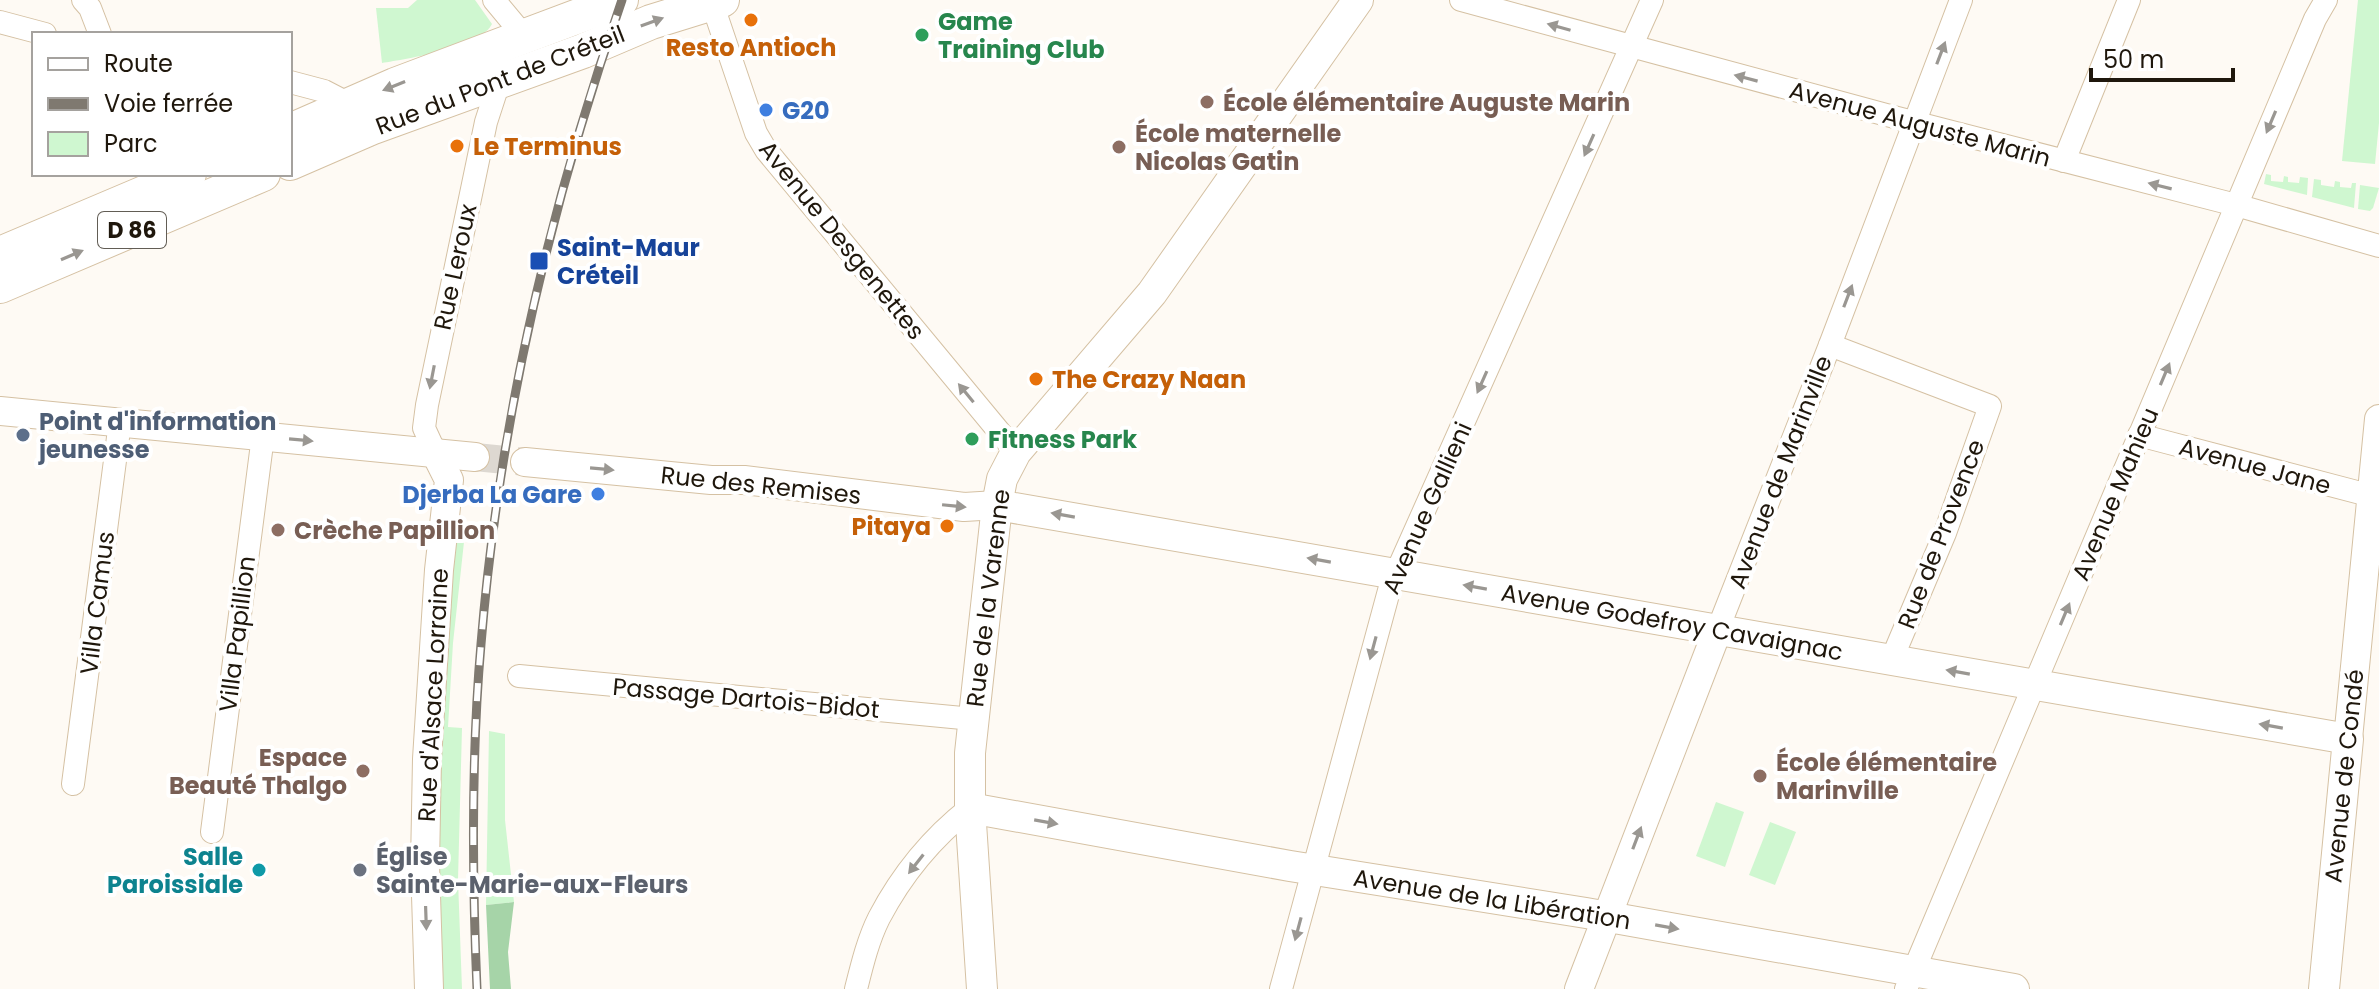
<svg xmlns="http://www.w3.org/2000/svg" width="2379" height="989" font-family="Poppins,sans-serif">
  <rect width="100%" height="100%" fill="#fefaf4"/>
  <!-- green -->
  <g fill="#cff7d0">
    <path d="M417,0H475L492,24C481,47 407,59 382,63L376,8H408Z"/>
    <polygon points="2358,0 2379,0 2379,123 2375,164 2342,161"/>
    <polygon points="2266,174 2271,175 2271,181 2283,182 2284,176 2288,177 2288,182 2299,183 2300,177 2308,178 2307,195 2264,184"/>
    <polygon points="2314,179 2321,180 2321,185 2334,187 2335,181 2340,182 2340,187 2351,188 2352,183 2356,183 2354,208 2312,197"/>
    <polygon points="2360,185 2379,188 2373,208 2370,211 2358,209"/>
    <polygon points="455,541 464,542 453,643 448,727 462,728 458,880 462,989 437,989 435,802"/>
    <polygon points="489,731 505,734 505,820 514,902 486,905"/>
    <polygon points="1716,802 1744,812 1725,867 1696,856"/>
    <polygon points="1770,822 1796,832 1775,885 1749,875"/>
  </g>
  <!-- forest -->
  <polygon fill="#a6d4a8" points="514,902 508,952 511,989 490,989 486,905"/>
  <g fill="none" stroke-linecap="round" stroke-linejoin="round">
    <!-- tertiary-tunnel -->
    <polyline stroke="#ddd8d1" stroke-width="28" stroke-dasharray="28 14" stroke-linecap="butt" points="475,457 525,462"/>
    <defs>
      <g id="minor">
        <polyline points="83,0 90,8 100,34"/>
        <polyline points="494,0 524,36"/>
        <polyline points="711,0 756,133 766,150 1016,452"/>
        <polyline points="1461,0 1894,117 2236,205 2379,246"/>
        <polyline points="0,22 45,34"/>
        <polyline points="290,82 324,91 351,105"/>
        <polyline points="2064,161 2129,0"/>
        <polyline points="1830,345 1990,406 1945,533 1891,661"/>
        <polyline points="2139,435 2372,496"/>
        <polyline points="435,452 424,428 427,405 486,122 499,82"/>
        <polyline points="1718,629 1830,345 1961,0"/>
        <polyline points="519,676 973,719"/>
        <polyline points="73,784 120,422"/>
        <polyline points="212,832 263,436"/>
        <path d="M856,989C862,965 868,940 879,918C901,876 933,837 970,808"/>
        <polyline points="1281,989 1390,587 1652,0"/>
        <polyline points="1906,989 2315,19 2326,0"/>
      </g>
      <g id="tertiary">
        <polyline points="0,411 475,457"/>
        <polyline points="525,462 711,480 744,480 964,507 997,505"/>
        <polyline points="2348,739 2379,419"/>
        <polyline points="429,989 425,864 427,759 439,570 449,480 435,452"/>
        <polyline points="1579,989 1718,629"/>
      </g>
      <g id="secondary">
        <polyline points="997,505 2348,739 2324,989"/>
        <polyline points="970,808 1290,866 1586,913 2014,989"/>
        <polyline points="982,989 970,808 970,753 997,505 1002,479 1016,452 1152,293 1358,0"/>
      </g>
      <g id="primary">
        <polyline points="290,131 395,85 621,0"/>
        <polyline points="290,163 373,127 583,51 651,22 722,0"/>
        <polyline points="0,254 189,174"/>
        <polyline points="0,286 263,174"/>
      </g>
    </defs>
    <!-- minor casing -->
    <use href="#minor" stroke="#d5c1a3" stroke-width="24"/>
    <!-- tertiary casing -->
    <use href="#tertiary" stroke="#d5c1a3" stroke-width="30"/>
    <!-- secondary casing -->
    <use href="#secondary" stroke="#d5c1a3" stroke-width="32"/>
    <!-- primary casing -->
    <use href="#primary" stroke="#d5c1a3" stroke-width="36"/>
    <!-- minor -->
    <use href="#minor" stroke="#fff" stroke-width="22"/>
    <!-- tertiary -->
    <use href="#tertiary" stroke="#fff" stroke-width="28"/>
    <!-- secondary -->
    <use href="#secondary" stroke="#fff" stroke-width="30"/>
    <!-- primary -->
    <use href="#primary" stroke="#fff" stroke-width="34"/>
    <defs>
      <path id="rail" d="M477,989C472,874 471,758 481,644C499,423 549,209 622,0"/>
    </defs>
    <!-- rail casing -->
    <use href="#rail" stroke="#7f7970" stroke-width="9"/>
    <!-- rail -->
    <use href="#rail" stroke="#fff" stroke-width="6" stroke-dasharray="18" stroke-linecap="butt"/>
  </g>
  <!-- one-way arrows -->
  <defs><path id="oneway-solid" d="M-6-.8H1V-3.2L6.5 0L1 3.2V.8H-6Z" transform="scale(2)"/></defs>
  <g fill="#9a9792">
    <use href="#oneway-solid" transform="translate(652 22) rotate(-20)"/>
    <use href="#oneway-solid" transform="translate(1559 27) rotate(-164)"/>
    <use href="#oneway-solid" transform="translate(1941 53) rotate(-69)"/>
    <use href="#oneway-solid" transform="translate(1746 78) rotate(-165)"/>
    <use href="#oneway-solid" transform="translate(394 86) rotate(158)"/>
    <use href="#oneway-solid" transform="translate(2271 122) rotate(113)"/>
    <use href="#oneway-solid" transform="translate(1589 145) rotate(114)"/>
    <use href="#oneway-solid" transform="translate(2160 186) rotate(-166)"/>
    <use href="#oneway-solid" transform="translate(72 255) rotate(-23)"/>
    <use href="#oneway-solid" transform="translate(1848 296) rotate(-69)"/>
    <use href="#oneway-solid" transform="translate(2165 374) rotate(-67)"/>
    <use href="#oneway-solid" transform="translate(432 377) rotate(101)"/>
    <use href="#oneway-solid" transform="translate(1482 382) rotate(114)"/>
    <use href="#oneway-solid" transform="translate(966 393) rotate(-129)"/>
    <use href="#oneway-solid" transform="translate(301 440) rotate(5)"/>
    <use href="#oneway-solid" transform="translate(602 469) rotate(5)"/>
    <use href="#oneway-solid" transform="translate(954 506) rotate(6)"/>
    <use href="#oneway-solid" transform="translate(1063 515) rotate(-170)"/>
    <use href="#oneway-solid" transform="translate(1319 560) rotate(-170)"/>
    <use href="#oneway-solid" transform="translate(1475 587) rotate(-170)"/>
    <use href="#oneway-solid" transform="translate(2065 614) rotate(-67)"/>
    <use href="#oneway-solid" transform="translate(1373 648) rotate(105)"/>
    <use href="#oneway-solid" transform="translate(1958 672) rotate(-170)"/>
    <use href="#oneway-solid" transform="translate(2271 726) rotate(-170)"/>
    <use href="#oneway-solid" transform="translate(1046 822) rotate(10)"/>
    <use href="#oneway-solid" transform="translate(1637 838) rotate(-69)"/>
    <use href="#oneway-solid" transform="translate(916 864) rotate(128)"/>
    <use href="#oneway-solid" transform="translate(426 918) rotate(88)"/>
    <use href="#oneway-solid" transform="translate(1667 927) rotate(10)"/>
    <use href="#oneway-solid" transform="translate(1298 929) rotate(105)"/>
  </g>
  <!-- markers -->
  <g fill="#e8710a" stroke="#fff" stroke-width="3">
    <circle cx="751" cy="20" r="8"/>
    <circle cx="457" cy="146" r="8"/>
    <circle cx="1036" cy="379" r="8"/>
    <circle cx="947" cy="526" r="8"/>
  </g>
  <g fill="#2e9e5b" stroke="#fff" stroke-width="3">
    <circle cx="922" cy="35" r="8"/>
    <circle cx="972" cy="439" r="8"/>
  </g>
  <g fill="#8d6e63" stroke="#fff" stroke-width="3">
    <circle cx="1207" cy="102" r="8"/>
    <circle cx="1119" cy="147" r="8"/>
    <circle cx="278" cy="530" r="8"/>
    <circle cx="363" cy="771" r="8"/>
    <circle cx="1760" cy="776" r="8"/>
  </g>
  <g fill="#3f7fe0" stroke="#fff" stroke-width="3">
    <circle cx="766" cy="110" r="8"/>
    <circle cx="598" cy="494" r="8"/>
  </g>
  <rect fill="#1a4fb4" stroke="#fff" stroke-width="3" x="529" y="251" width="20" height="20" rx="4"/>
  <circle fill="#5c6f8a" stroke="#fff" stroke-width="3" cx="23" cy="435" r="8"/>
  <circle fill="#0f9aa8" stroke="#fff" stroke-width="3" cx="259" cy="870" r="8"/>
  <circle fill="#6b7280" stroke="#fff" stroke-width="3" cx="360" cy="870" r="8"/>
  <g text-anchor="middle" dominant-baseline="central" stroke-width="8" stroke-linejoin="round" paint-order="stroke">
    <!-- shield labels -->
    <rect fill="#fff" stroke="#625d55" stroke-width="2" x="98" y="212" width="68" height="36" rx="6"/>
    <g font-size="22" font-weight="bold" fill="#1f170c">
      <text x="132" y="230">D 86</text>
    </g>
    <!-- leisure labels -->
    <g font-size="24" font-weight="bold" fill="#27864d" stroke="#fff" text-anchor="start">
      <text x="938" y="21">Game<tspan x="938" dy="28">Training Club</tspan></text>
      <text x="988" y="439">Fitness Park</text>
    </g>
    <!-- food labels -->
    <g font-size="24" font-weight="bold" fill="#c56008" stroke="#fff" text-anchor="start">
      <text x="751" y="47" text-anchor="middle">Resto Antioch</text>
      <text x="473" y="146">Le Terminus</text>
      <text x="1052" y="379">The Crazy Naan</text>
      <text x="931" y="526" text-anchor="end">Pitaya</text>
    </g>
    <!-- street labels -->
    <g font-size="24" fill="#1f170c" stroke="#fff">
      <text transform="translate(500 80) rotate(-21)">Rue du Pont de Créteil</text>
      <text transform="translate(1920 124) rotate(15)">Avenue Auguste Marin</text>
      <text transform="translate(842 240) rotate(51)">Avenue Desgenettes</text>
      <text transform="translate(455 267) rotate(-78)">Rue Leroux</text>
      <text transform="translate(2255 466) rotate(15)">Avenue Jane</text>
      <text transform="translate(1780 472) rotate(-69)">Avenue de Marinville</text>
      <text transform="translate(761 485) rotate(6)">Rue des Remises</text>
      <text transform="translate(2115 494) rotate(-67)">Avenue Mahieu</text>
      <text transform="translate(1427 508) rotate(-66)">Avenue Gallieni</text>
      <text transform="translate(1941 534) rotate(-69)">Rue de Provence</text>
      <text transform="translate(988 598) rotate(-83)">Rue de la Varenne</text>
      <text transform="translate(97 603) rotate(-83)">Villa Camus</text>
      <text transform="translate(1672 622) rotate(10)">Avenue Godefroy Cavaignac</text>
      <text transform="translate(237 634) rotate(-83)">Villa Papillion</text>
      <text transform="translate(433 695) rotate(-87)">Rue d'Alsace Lorraine</text>
      <text transform="translate(746 698) rotate(5)">Passage Dartois-Bidot</text>
      <text transform="translate(2344 776) rotate(-84)">Avenue de Condé</text>
      <text transform="translate(1492 899) rotate(9)">Avenue de la Libération</text>
    </g>
    <!-- education labels -->
    <g font-size="24" font-weight="bold" fill="#785e54" stroke="#fff" text-anchor="start">
      <text x="1223" y="102">École élémentaire Auguste Marin</text>
      <text x="1135" y="133">École maternelle<tspan x="1135" dy="28">Nicolas Gatin</tspan></text>
      <text x="294" y="530">Crèche Papillion</text>
      <text x="347" y="757" text-anchor="end">Espace<tspan x="347" dy="28">Beauté Thalgo</tspan></text>
      <text x="1776" y="762">École élémentaire<tspan x="1776" dy="28">Marinville</tspan></text>
    </g>
    <!-- shop labels -->
    <g font-size="24" font-weight="bold" fill="#366cbe" stroke="#fff" text-anchor="start">
      <text x="782" y="110">G20</text>
      <text x="582" y="494" text-anchor="end">Djerba La Gare</text>
    </g>
    <!-- transit labels -->
    <g font-size="24" font-weight="bold" fill="#164399" stroke="#fff" text-anchor="start">
      <text x="557" y="247">Saint-Maur<tspan x="557" dy="28">Créteil</tspan></text>
    </g>
    <!-- service labels -->
    <g font-size="24" font-weight="bold" fill="#4e5e75" stroke="#fff" text-anchor="start">
      <text x="39" y="421">Point d'information<tspan x="39" dy="28">jeunesse</tspan></text>
    </g>
    <!-- culture labels -->
    <g font-size="24" font-weight="bold" fill="#0d838f" stroke="#fff" text-anchor="end">
      <text x="243" y="856">Salle<tspan x="243" dy="28">Paroissiale</tspan></text>
    </g>
    <!-- worship labels -->
    <g font-size="24" font-weight="bold" fill="#5b616d" stroke="#fff" text-anchor="start">
      <text x="376" y="856">Église<tspan x="376" dy="28">Sainte-Marie-aux-Fleurs</tspan></text>
    </g>
  </g>
  <!-- legend -->
  <rect x="32" y="32" width="260" height="144" fill="#ffffff" stroke="#a5a29e" stroke-width="2"/>
  <rect x="48" y="58" width="40" height="12" fill="#ffffff" stroke="#a5a29e" stroke-width="2"/>
  <text x="104" y="72" font-size="24" fill="#1f170c">Route</text>
  <rect x="48" y="98" width="40" height="12" fill="#7f7970" stroke="#a5a29e" stroke-width="2"/>
  <text x="104" y="112" font-size="24" fill="#1f170c">Voie ferrée</text>
  <rect x="48" y="132" width="40" height="24" fill="#cff7d0" stroke="#a5a29e" stroke-width="2"/>
  <text x="104" y="152" font-size="24" fill="#1f170c">Parc</text>
  <!-- scale -->
  <path d="M2091 68v12h142v-12" fill="none" stroke="#1f170c" stroke-width="4"/>
  <text x="2103" y="68" font-size="24" fill="#1f170c" stroke="#ffffff" stroke-width="6" paint-order="stroke">50 m</text>
</svg>
